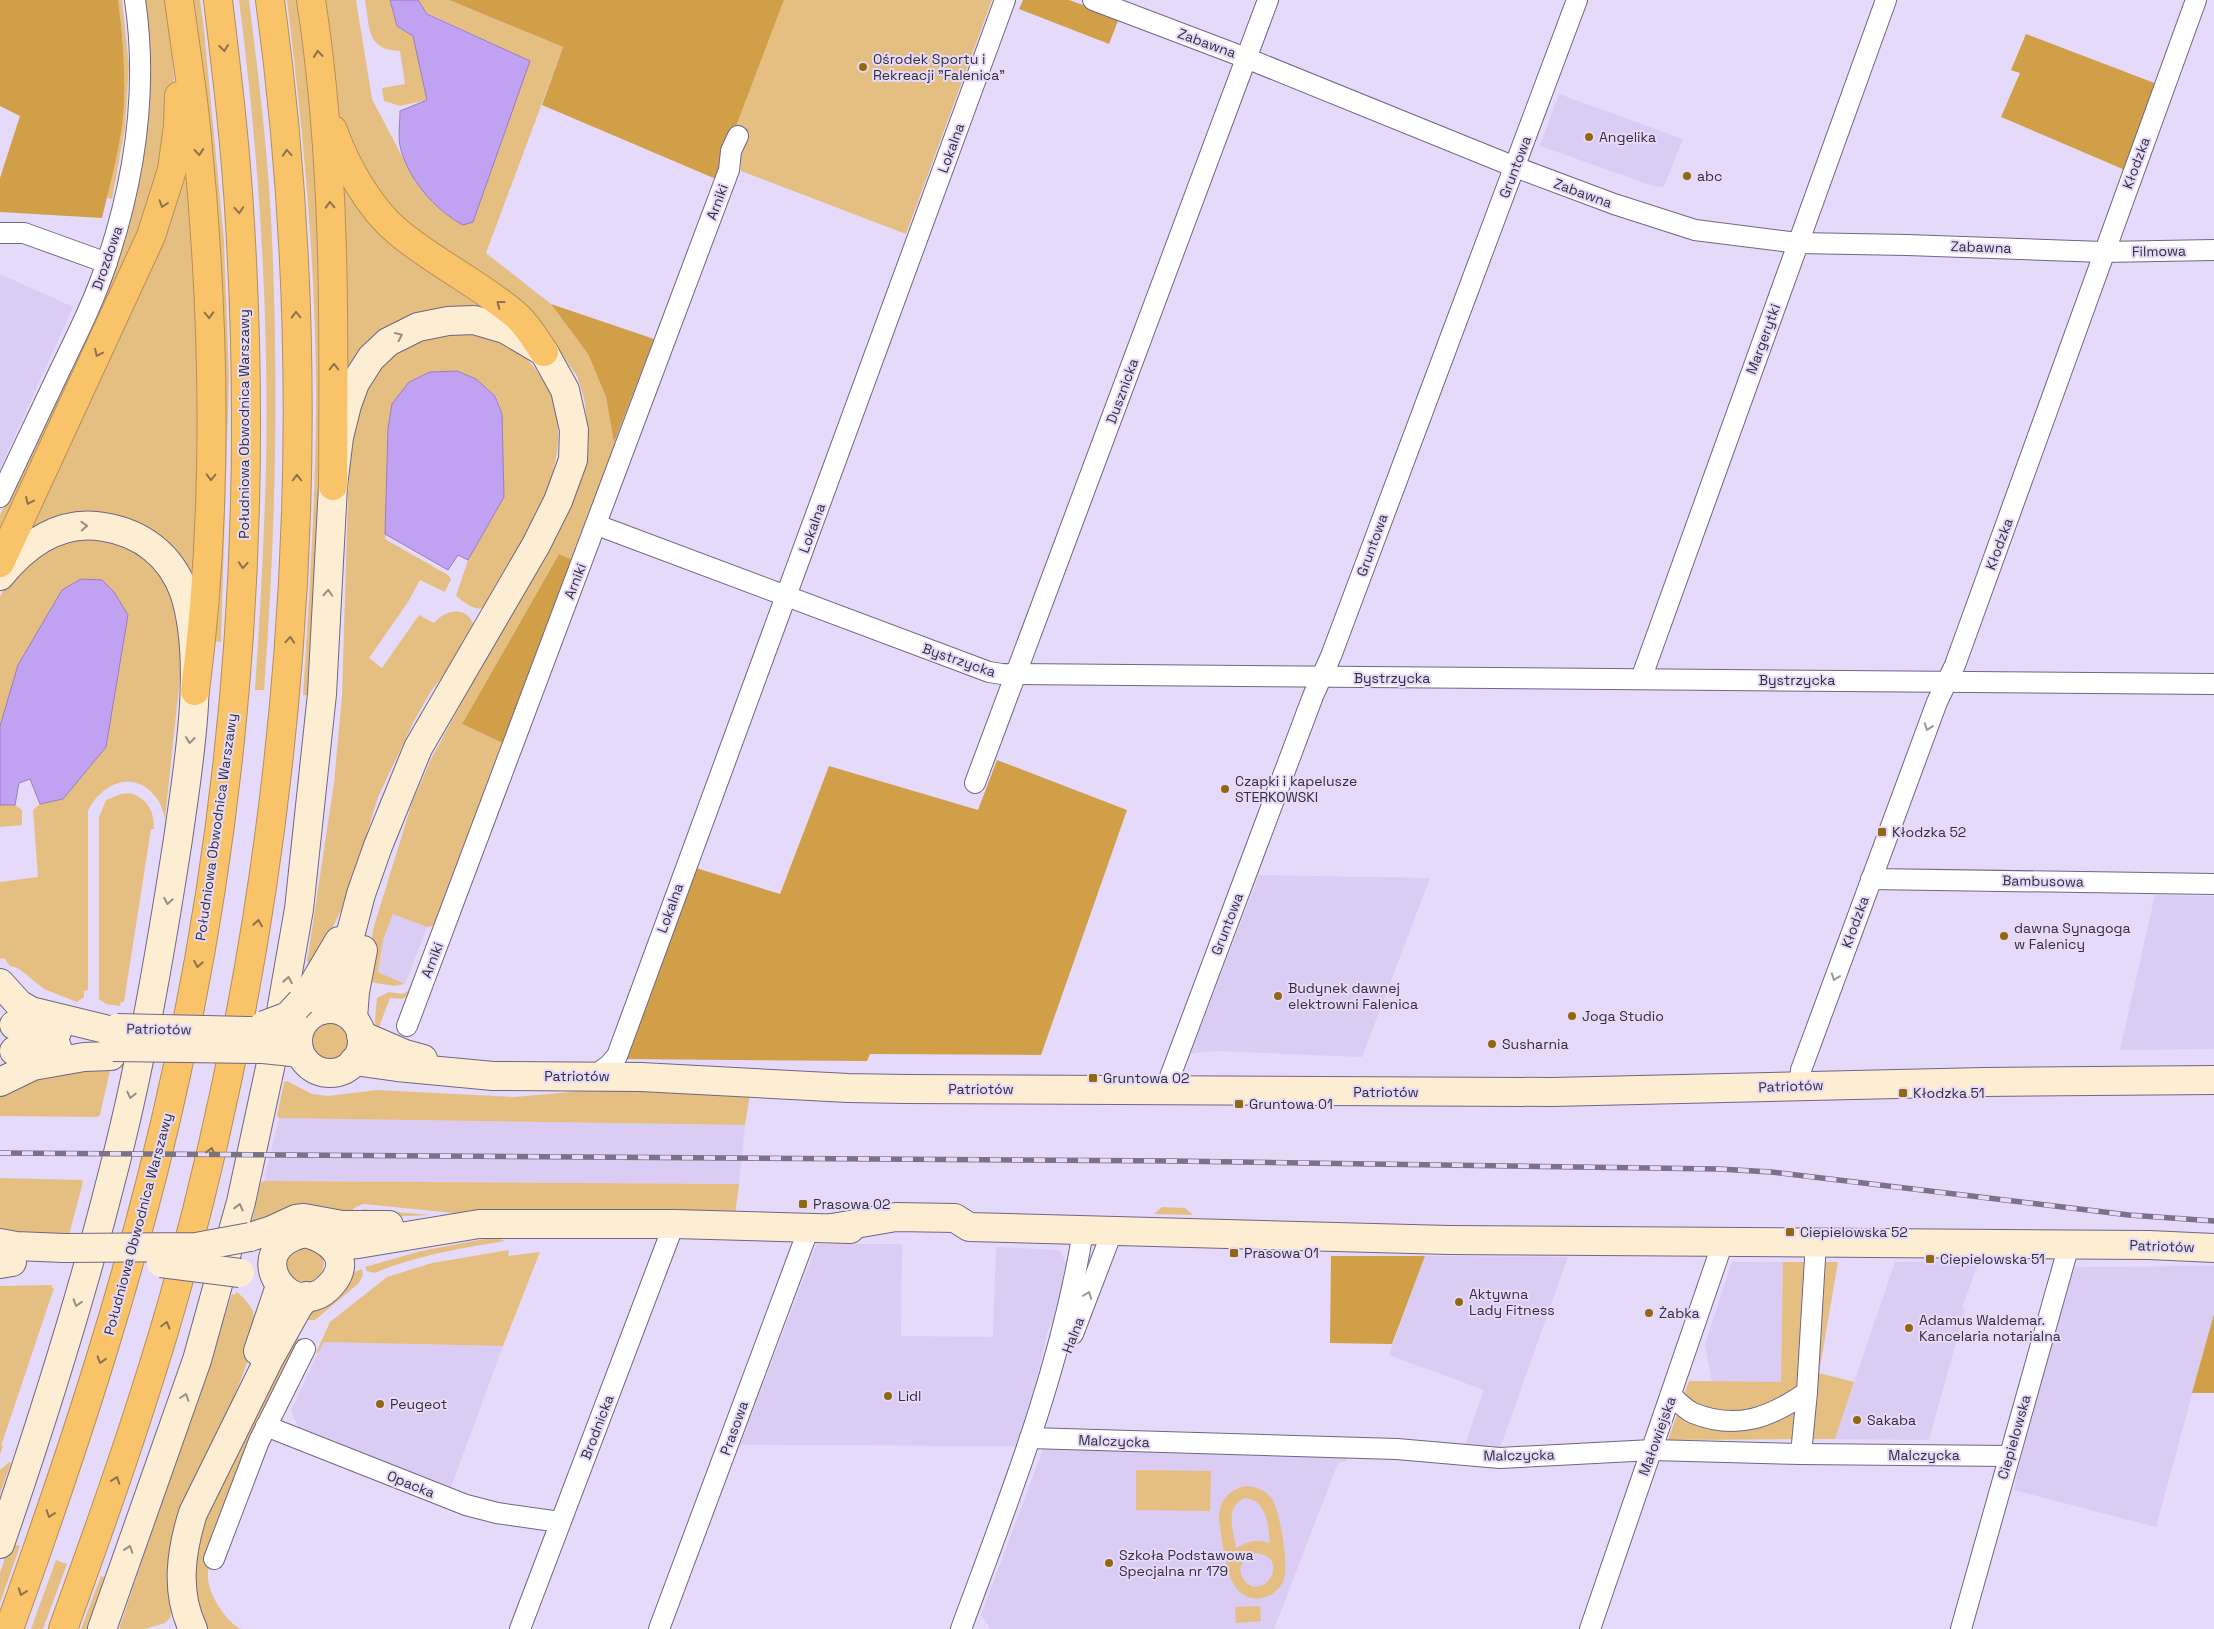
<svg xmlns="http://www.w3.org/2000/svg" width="2214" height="1629" font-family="'Space Grotesk',sans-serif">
  <rect width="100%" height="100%" fill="#e5dafa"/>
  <!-- built -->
  <g fill="#daccf3">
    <polygon points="1559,94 1683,139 1664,186 1656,187 1540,146"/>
    <polygon points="0,274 73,307 0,469"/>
    <polygon points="1259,875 1430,878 1362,1057 1218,1051 1191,1053"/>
    <polygon points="2155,895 2214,896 2214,1049 2120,1050"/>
    <polygon points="393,914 427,927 405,984 378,972 383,940"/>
    <polygon points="279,1118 745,1125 739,1184 264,1181"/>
    <polygon points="817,1244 902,1244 901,1336 993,1337 996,1247 1057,1250 1061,1252 1066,1264 1054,1320 1048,1329 1039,1370 1018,1446 740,1445"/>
    <polygon points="1425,1256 1568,1257 1499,1451 1463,1450 1484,1390 1389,1355"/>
    <polygon points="1979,1261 1962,1308 1965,1309 1929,1440 1835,1439 1895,1262"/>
    <polygon points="1732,1262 1783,1262 1781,1382 1712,1382 1705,1344"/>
    <polygon points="2214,1266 2214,1314 2156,1527 2014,1490 2022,1451 2073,1267"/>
    <polygon points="323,1342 503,1346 451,1487 299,1428 291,1411"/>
    <polygon points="1045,1444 1351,1449 1346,1461 1338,1463 1274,1629 991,1629 981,1615"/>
  </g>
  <!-- green -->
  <g fill="#e5bf82" fill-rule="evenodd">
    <path d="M118,0H122L129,67L125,128L112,199L107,198C123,127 129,72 118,0Z"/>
    <polygon points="145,0 167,0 174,78 172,117 158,193 0,541 0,515 88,328 147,122 150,54"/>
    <polygon points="190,0 200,0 204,29 224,241 229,377 221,642 209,641"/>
    <path d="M239,0H249C258,72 267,145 271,218C279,376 276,533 264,690H255C260,616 264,542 266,467C269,311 259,155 239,0Z"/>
    <path d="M287,0H300L317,171L326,367L314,696L303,695C309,602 315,508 316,415C317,276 304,138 287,0Z"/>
    <polygon points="320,0 356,0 372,99 416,183 529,61 427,13 418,0 449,0 563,47 486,253 551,304 588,354 606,397 614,443 620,445 575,561 559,554 462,724 507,745 436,925 427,927 393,914 383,940 378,972 405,984 394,986 364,981 374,926 412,803 431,759 481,667 587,452 588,428 584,398 577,376 552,340 386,204 351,147 339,114"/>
    <path d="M365,0H390L397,26L413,36L427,100L400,106L384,101L382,88L405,84L400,51C366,50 370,28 365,0Z"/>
    <polygon points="784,0 992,0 906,234 741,171 741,144 733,134"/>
    <polygon points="189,148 198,392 199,481 196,580 192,581 156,535 27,537"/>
    <polygon points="335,165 491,307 347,376"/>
    <path d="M430,331C444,331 466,328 479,331C485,333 491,337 496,340C518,351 528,357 542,378C589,452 522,544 484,608C474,611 464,602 456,596L468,560L504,497L502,414L496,396L476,379L458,371L430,372L409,382L385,539L448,575L451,579L445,592L420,580L408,602L369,658L382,668L419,615L434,623C445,609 469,605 474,627L455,661L431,691L414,721L378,797L348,896L315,964L307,962L334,783L342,696L349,463L353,424L361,397L389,356Z"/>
    <path d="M82,536L131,544L166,577L179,626L181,668L165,819C163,812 161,803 156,797C134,769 101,783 88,811V990L84,991V997L77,1002L44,989L18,968L10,966L4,958L0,959V882L38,877L33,810L40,804L63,799L0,726V597L6,585L47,547Z"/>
    <path d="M130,793C148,799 154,810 154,829H151L124,1002H121L120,1006L106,1004L99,999V817L106,800L121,794Z"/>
    <polygon points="0,805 15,805 22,810 22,825 0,827"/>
    <polygon points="421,964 409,995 402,999 390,998 379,1027 408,1039 407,1045 376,1030 375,1020 377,998 389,992 402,994 408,991"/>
    <circle cx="329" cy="1042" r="19"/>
    <polygon points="111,1066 100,1115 97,1117 0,1116 0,1092 25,1079"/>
    <polygon points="287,1081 312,1094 328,1096 377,1090 514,1097 606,1089 750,1094 745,1125 279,1118 277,1116 284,1082"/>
    <polygon points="0,1178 82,1180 83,1182 68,1239 0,1236"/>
    <polygon points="264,1181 739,1184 735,1216 454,1213 363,1204 354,1208 351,1213 251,1226 261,1182"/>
    <polygon points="1162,1207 1185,1208 1193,1215 1154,1214"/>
    <polygon points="364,1209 370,1210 432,1215 356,1218 358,1211"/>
    <path d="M495,1237L505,1241C460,1248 416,1256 374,1273L367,1271L365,1267L421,1251Z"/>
    <path d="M310,1245L323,1256C330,1292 277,1289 289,1255Z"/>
    <polygon points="509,1250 508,1256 540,1252 503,1346 324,1342 318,1353 316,1353 330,1322 387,1277 432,1263"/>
    <polygon points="1783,1262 1838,1262 1819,1373 1854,1382 1835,1439 1668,1440 1689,1381 1781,1382"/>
    <polygon points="362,1269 363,1276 358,1284 315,1320 302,1320 350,1274"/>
    <polygon points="52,1285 52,1288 54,1288 1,1446 3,1446 0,1455 0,1286"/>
    <path d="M236,1292C243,1296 254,1308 254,1317L263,1321L233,1400L175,1526L168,1567L172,1608L170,1618L165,1623L145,1629H119L232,1294L235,1295Z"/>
    <path d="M291,1335L302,1340L248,1449L204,1560L210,1563C209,1568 207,1573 208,1578C209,1595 226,1622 241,1629H208L199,1607L194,1587L195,1555L204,1521Z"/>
    <polygon points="9,1462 11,1463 0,1494 0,1470"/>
    <polygon points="1136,1470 1211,1471 1210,1511 1136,1510"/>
    <path d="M1246,1486C1257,1487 1266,1490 1272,1499C1280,1511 1289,1566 1284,1579C1281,1589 1272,1596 1262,1598C1224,1604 1224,1545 1219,1520C1219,1501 1228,1490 1246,1486ZM1245,1498C1267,1500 1268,1524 1270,1543C1256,1539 1248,1541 1236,1548C1233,1529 1224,1507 1245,1498ZM1255,1553C1294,1557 1262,1604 1244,1580C1235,1568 1244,1557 1255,1553Z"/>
    <polygon points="10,1543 20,1546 0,1603 0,1573"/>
    <polygon points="56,1560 67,1564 43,1629 31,1629"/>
    <polygon points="101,1576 110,1579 92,1629 81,1629"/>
    <polygon points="1260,1606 1261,1621 1236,1623 1235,1607"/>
  </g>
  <!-- forest -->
  <g fill="#d09f48">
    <path d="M0,0H118C123,35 125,69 124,104C122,142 111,180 102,218L0,212V178L20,116L0,106Z"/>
    <polygon points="449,0 784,0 716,179 542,105 563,47"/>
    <polygon points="1023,0 1069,0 1119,18 1109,44 1019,9"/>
    <polygon points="2026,34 2157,84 2125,170 2001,117 2020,73 2011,70"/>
    <polygon points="551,304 654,339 614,443 606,397 588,354"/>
    <polygon points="559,554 575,561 507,745 462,724"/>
    <polygon points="997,760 1127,810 1041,1055 870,1054 867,1061 622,1059 696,868 780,894 829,766 978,810"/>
    <polygon points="1331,1256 1425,1256 1392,1344 1330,1343"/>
    <polygon points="2214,1314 2214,1393 2192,1393"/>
  </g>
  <!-- water -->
  <g fill="#c1a1f2" stroke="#977fbb">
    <path d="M390,0H418L427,14L530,61L473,222L463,225C435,210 407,178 400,146C398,135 400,122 400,111L427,100L413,36L397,26Z"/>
    <polygon points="457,371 476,379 495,396 502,414 504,497 468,560 458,555 448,570 385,534 388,428 392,404 409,382 430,372"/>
    <polygon points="81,579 102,580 114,592 128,615 106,747 63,799 40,804 30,779 19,783 15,805 0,805 0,726 18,665 62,590"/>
  </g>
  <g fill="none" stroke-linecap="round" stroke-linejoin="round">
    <defs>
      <g id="minor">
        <polyline points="1093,0 1246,58 1515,167 1614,204 1695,230 1798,243 1907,245 2103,252 2214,250"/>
        <polyline points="0,233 24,233 107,263"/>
        <path d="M0,497C20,455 40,413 60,370C77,335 95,299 107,262C135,178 148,88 135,0"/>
        <polyline points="597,525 989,672 1002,674 2214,684"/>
        <polyline points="1641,679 1886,0"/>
        <polyline points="975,783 1268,0"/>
        <polyline points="1871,879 2214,884"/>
        <polyline points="407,1026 729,170 731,151 738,136"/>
        <polyline points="594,1076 609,1065 617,1056 1005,0"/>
        <polyline points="1800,1086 1801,1070 1937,702 1955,665 2196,0"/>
        <polyline points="1165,1090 1313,696 1331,656 1577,0"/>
        <polyline points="1073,1334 1112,1232"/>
        <path d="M1672,1396C1678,1402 1686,1410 1693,1413C1737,1431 1771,1417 1807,1392L1816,1242"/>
        <polyline points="266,1426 466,1505 497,1513 560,1522"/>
        <polyline points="1030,1438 1397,1449 1500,1458 1652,1450 1801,1454 2008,1456"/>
        <polyline points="1801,1454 1807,1392"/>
        <polyline points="214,1559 259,1441 305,1349"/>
        <polyline points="520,1629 674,1224"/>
        <polyline points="659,1629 809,1228"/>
        <path d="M961,1629C1009,1499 1061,1369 1083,1231"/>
        <polyline points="1590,1629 1723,1242"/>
        <polyline points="1961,1629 2069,1245"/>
      </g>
      <g id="secondary">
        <path d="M0,576C26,544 61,519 104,527C142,533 171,556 184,592C207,661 188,768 178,839C160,955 140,1071 110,1184C79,1306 41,1425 0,1544"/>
        <polyline points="0,983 19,1004 31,1011 105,1029"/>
        <polyline points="301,1002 310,990 339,941"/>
        <circle cx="330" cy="1041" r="32"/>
        <polyline points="353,1018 355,992 363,950"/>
        <polyline points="14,1025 28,1030 57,1032"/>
        <polyline points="361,1035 405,1054 423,1059"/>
        <polyline points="14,1051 57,1047"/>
        <polyline points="354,1061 397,1067 493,1076 641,1077 848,1088 905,1089 1552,1092 1984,1082 2214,1080"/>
        <polyline points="0,1082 33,1066 84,1057 111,1056"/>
        <polyline points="832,1228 896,1217 955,1218 969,1227 1449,1240 2149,1245 2214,1248"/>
        <path d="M305,1233C327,1238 352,1256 334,1281C295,1332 234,1249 305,1233Z"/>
        <polyline points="250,1237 272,1230 296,1219 304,1218 342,1225 389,1225"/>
        <polyline points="0,1243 16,1246 64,1248"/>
        <polyline points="333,1246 358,1244 479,1224 674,1224 850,1229"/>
        <polyline points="0,1264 12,1262"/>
        <polyline points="258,1351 280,1286"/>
        <polyline points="102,1629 197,1360 241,1202 276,1040 299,909 322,694 333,486 339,437 347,405 355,383 371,358 388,342 418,327 448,321 474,320 505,329 544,352 565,390 574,430 573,460 558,501 536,545 418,748 378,846 361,894 339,978 328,1003 322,1010"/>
        <path d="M193,1629C175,1592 181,1551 193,1513L268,1361L298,1307L307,1296"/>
      </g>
      <g id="motorway">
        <path d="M179,0C185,46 193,92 197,138C215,322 219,508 195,691"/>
        <path d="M311,0C336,161 334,324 333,486"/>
        <path d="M333,130C345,165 370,209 398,232C435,263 480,284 517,316C528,326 536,340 544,352"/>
        <polyline points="0,563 151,236 172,170 178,126 179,96"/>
        <path d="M9,1629C75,1446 136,1261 177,1070C238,793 257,507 240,224C236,149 227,75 218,0"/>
        <path d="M63,1629C103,1519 142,1409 174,1297C292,876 329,434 270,0"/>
      </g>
    </defs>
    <!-- minor casing -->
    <use href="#minor" stroke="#716683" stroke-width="22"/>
    <!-- secondary casing -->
    <use href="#secondary" stroke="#716683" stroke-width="30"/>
    <!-- motorway casing -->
    <use href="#motorway" stroke="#b49059" stroke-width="30"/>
    <!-- minor -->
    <use href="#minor" stroke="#fff" stroke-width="20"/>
    <!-- secondary -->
    <use href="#secondary" stroke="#fdedd2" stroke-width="28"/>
    <!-- motorway -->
    <use href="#motorway" stroke="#f9c469" stroke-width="28"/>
    <defs>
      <polyline id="rail" points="0,1153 1173,1161 1719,1169 1771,1172 2129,1215 2214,1221"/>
    </defs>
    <!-- rail casing -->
    <use href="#rail" stroke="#7a7387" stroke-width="5.5"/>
    <!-- rail -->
    <use href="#rail" stroke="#e5dafa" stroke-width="4" stroke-dasharray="11" stroke-linecap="butt"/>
    <defs>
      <g id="secondary-bridge">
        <polyline points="264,1025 288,1016 301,1002"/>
        <polyline points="117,1028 249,1031 272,1034 296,1027"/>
        <polyline points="113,1047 263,1049 292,1052"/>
        <polyline points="64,1248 196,1247 250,1237"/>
        <polyline points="161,1263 240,1273"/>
      </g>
    </defs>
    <!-- secondary-bridge casing -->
    <use href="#secondary-bridge" stroke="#716683" stroke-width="30" stroke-linecap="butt"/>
    <!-- secondary-bridge -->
    <use href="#secondary-bridge" stroke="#fdedd2" stroke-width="28"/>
  </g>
  <!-- one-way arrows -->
  <defs><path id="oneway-chevron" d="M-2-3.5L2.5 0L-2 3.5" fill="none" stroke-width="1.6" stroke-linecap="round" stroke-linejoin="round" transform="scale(1.25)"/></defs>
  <g stroke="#8d7250">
    <use href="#oneway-chevron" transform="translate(224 48) rotate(83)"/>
    <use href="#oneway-chevron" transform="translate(318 54) rotate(-96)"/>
    <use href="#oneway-chevron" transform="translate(199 152) rotate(85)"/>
    <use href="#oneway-chevron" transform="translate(287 153) rotate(-94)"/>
    <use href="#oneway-chevron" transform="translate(163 204) rotate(108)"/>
    <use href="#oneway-chevron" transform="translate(330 205) rotate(-92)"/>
    <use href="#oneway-chevron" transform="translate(239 210) rotate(86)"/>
    <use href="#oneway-chevron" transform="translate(500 304) rotate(-143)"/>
    <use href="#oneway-chevron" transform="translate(209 315) rotate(88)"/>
    <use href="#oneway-chevron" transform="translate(296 315) rotate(-92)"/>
    <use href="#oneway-chevron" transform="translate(98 353) rotate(115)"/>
    <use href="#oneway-chevron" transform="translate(334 367) rotate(-90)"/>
    <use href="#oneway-chevron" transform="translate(211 477) rotate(91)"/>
    <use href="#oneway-chevron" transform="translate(297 478) rotate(-90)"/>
    <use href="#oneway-chevron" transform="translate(29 501) rotate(115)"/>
    <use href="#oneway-chevron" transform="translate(243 565) rotate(94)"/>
    <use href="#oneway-chevron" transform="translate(290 640) rotate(-86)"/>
    <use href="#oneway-chevron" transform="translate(258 923) rotate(-81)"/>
    <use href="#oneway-chevron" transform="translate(198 964) rotate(100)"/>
    <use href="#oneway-chevron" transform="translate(211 1151) rotate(-76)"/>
    <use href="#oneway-chevron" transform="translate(166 1325) rotate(-74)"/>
    <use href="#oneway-chevron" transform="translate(101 1360) rotate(107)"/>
    <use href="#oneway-chevron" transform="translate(116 1480) rotate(-71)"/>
    <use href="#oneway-chevron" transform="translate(50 1514) rotate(109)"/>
    <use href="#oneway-chevron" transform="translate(22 1592) rotate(110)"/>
  </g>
  <g stroke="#988e87">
    <use href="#oneway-chevron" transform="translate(399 336) rotate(-25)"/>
    <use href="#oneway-chevron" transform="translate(84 526) rotate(-3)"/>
    <use href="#oneway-chevron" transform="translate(328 593) rotate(-87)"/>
    <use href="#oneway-chevron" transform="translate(190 740) rotate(96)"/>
    <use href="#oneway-chevron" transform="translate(168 901) rotate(100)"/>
    <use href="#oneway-chevron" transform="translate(288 980) rotate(-80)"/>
    <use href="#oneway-chevron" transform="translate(131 1095) rotate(103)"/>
    <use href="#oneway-chevron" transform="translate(239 1207) rotate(-76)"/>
    <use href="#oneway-chevron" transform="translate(77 1303) rotate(107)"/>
    <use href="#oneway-chevron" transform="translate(185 1397) rotate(-72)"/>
    <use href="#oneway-chevron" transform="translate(129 1549) rotate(-71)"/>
  </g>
  <g stroke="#9a979e">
    <use href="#oneway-chevron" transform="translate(1928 727) rotate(110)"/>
    <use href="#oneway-chevron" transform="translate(1835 977) rotate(110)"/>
    <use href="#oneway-chevron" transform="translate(1088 1295) rotate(-69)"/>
  </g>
  <!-- markers -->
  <g fill="#916710" stroke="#e5dafa" stroke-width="2">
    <circle cx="863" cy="67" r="5"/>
    <circle cx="1589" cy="137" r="5"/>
    <circle cx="1687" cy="176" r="5"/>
    <circle cx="1225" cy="789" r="5"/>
    <rect x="1877" y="827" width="10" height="10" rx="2.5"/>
    <circle cx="2004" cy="936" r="5"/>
    <circle cx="1278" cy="996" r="5"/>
    <circle cx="1572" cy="1016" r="5"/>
    <circle cx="1492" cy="1044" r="5"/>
    <rect x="1088" y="1073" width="10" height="10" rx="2.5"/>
    <rect x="1898" y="1088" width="10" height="10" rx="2.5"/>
    <rect x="1234" y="1099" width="10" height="10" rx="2.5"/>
    <rect x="798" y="1199" width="10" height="10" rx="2.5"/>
    <rect x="1785" y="1227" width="10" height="10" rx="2.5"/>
    <rect x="1229" y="1248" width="10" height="10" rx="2.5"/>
    <rect x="1925" y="1254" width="10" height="10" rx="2.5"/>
    <circle cx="1459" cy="1302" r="5"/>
    <circle cx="1649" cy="1313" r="5"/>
    <circle cx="1909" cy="1328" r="5"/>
    <circle cx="888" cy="1396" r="5"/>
    <circle cx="380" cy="1404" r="5"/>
    <circle cx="1857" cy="1420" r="5"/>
    <circle cx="1109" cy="1563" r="5"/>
  </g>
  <g text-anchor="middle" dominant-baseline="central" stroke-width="4" stroke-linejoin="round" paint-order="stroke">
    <!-- street labels -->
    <g font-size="14" fill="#342f3c" stroke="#e5dafa">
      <text transform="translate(1207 43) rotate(20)">Zabawna</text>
      <text transform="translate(951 148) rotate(-70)">Lokalna</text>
      <text transform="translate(2136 163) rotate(-70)">Kłodzka</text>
      <text transform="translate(1515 167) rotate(-69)">Gruntowa</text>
      <text transform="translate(1583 193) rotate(20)">Zabawna</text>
      <text transform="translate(717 202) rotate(-70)">Arniki</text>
      <text transform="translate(1981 247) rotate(2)">Zabawna</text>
      <text transform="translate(2159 251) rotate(-1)">Filmowa</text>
      <text transform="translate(107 258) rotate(-71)">Drozdowa</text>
      <text transform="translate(1763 339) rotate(-70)">Margerytki</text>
      <text transform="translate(1122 391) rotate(-70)">Dusznicka</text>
      <text transform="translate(244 424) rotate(-90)">Południowa Obwodnica Warszawy</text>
      <text transform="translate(812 528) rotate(-70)">Lokalna</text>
      <text transform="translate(1999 544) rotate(-70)">Kłodzka</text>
      <text transform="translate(1372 545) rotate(-70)">Gruntowa</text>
      <text transform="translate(575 581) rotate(-69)">Arniki</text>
      <text transform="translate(959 660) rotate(19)">Bystrzycka</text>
      <text x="1392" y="678">Bystrzycka</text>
      <text x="1797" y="680">Bystrzycka</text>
      <text transform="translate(216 827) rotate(-82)">Południowa Obwodnica Warszawy</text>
      <text transform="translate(2043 881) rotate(1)">Bambusowa</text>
      <text transform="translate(670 908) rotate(-70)">Lokalna</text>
      <text transform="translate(1855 922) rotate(-70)">Kłodzka</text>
      <text transform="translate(1227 924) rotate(-69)">Gruntowa</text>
      <text transform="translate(432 960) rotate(-69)">Arniki</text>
      <text transform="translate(159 1029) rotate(1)">Patriotów</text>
      <text x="577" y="1076">Patriotów</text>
      <text transform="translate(1791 1086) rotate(-2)">Patriotów</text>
      <text x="981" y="1089">Patriotów</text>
      <text x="1386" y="1092">Patriotów</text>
      <text transform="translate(138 1224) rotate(-75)">Południowa Obwodnica Warszawy</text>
      <text transform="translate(2162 1246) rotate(2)">Patriotów</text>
      <text transform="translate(1073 1335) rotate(-69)">Halna</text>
      <text transform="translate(597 1427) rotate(-69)">Brodnicka</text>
      <text transform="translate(734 1428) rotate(-70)">Prasowa</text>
      <text transform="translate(1657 1436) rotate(-70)">Małowiejska</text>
      <text transform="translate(2014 1437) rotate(-74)">Ciepielowska</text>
      <text transform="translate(1114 1441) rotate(2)">Malczycka</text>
      <text transform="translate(1519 1455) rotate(-1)">Malczycka</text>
      <text x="1924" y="1455">Malczycka</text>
      <text transform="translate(411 1484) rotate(22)">Opacka</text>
    </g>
    <!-- poi labels -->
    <g font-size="14" fill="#342f3c" stroke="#e5dafa" text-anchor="start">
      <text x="873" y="59">Ośrodek Sportu i<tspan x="873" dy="16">Rekreacji "Falenica"</tspan></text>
      <text x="1599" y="137">Angelika</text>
      <text x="1697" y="176">abc</text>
      <text x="1235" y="781">Czapki i kapelusze<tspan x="1235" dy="16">STERKOWSKI</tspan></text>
      <text x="1892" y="832">Kłodzka 52</text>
      <text x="2014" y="928">dawna Synagoga<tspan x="2014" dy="16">w Falenicy</tspan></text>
      <text x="1288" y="988">Budynek dawnej<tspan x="1288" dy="16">elektrowni Falenica</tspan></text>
      <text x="1582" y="1016">Joga Studio</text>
      <text x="1502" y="1044">Susharnia</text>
      <text x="1103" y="1078">Gruntowa 02</text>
      <text x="1913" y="1093">Kłodzka 51</text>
      <text x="1249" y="1104">Gruntowa 01</text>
      <text x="813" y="1204">Prasowa 02</text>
      <text x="1800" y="1232">Ciepielowska 52</text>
      <text x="1244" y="1253">Prasowa 01</text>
      <text x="1940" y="1259">Ciepielowska 51</text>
      <text x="1469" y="1294">Aktywna<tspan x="1469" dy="16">Lady Fitness</tspan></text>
      <text x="1659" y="1313">Żabka</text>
      <text x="1919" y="1320">Adamus Waldemar.<tspan x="1919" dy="16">Kancelaria notarialna</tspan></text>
      <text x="898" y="1396">Lidl</text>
      <text x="390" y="1404">Peugeot</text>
      <text x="1867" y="1420">Sakaba</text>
      <text x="1119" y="1555">Szkoła Podstawowa<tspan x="1119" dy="16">Specjalna nr 179</tspan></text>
    </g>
  </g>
</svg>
